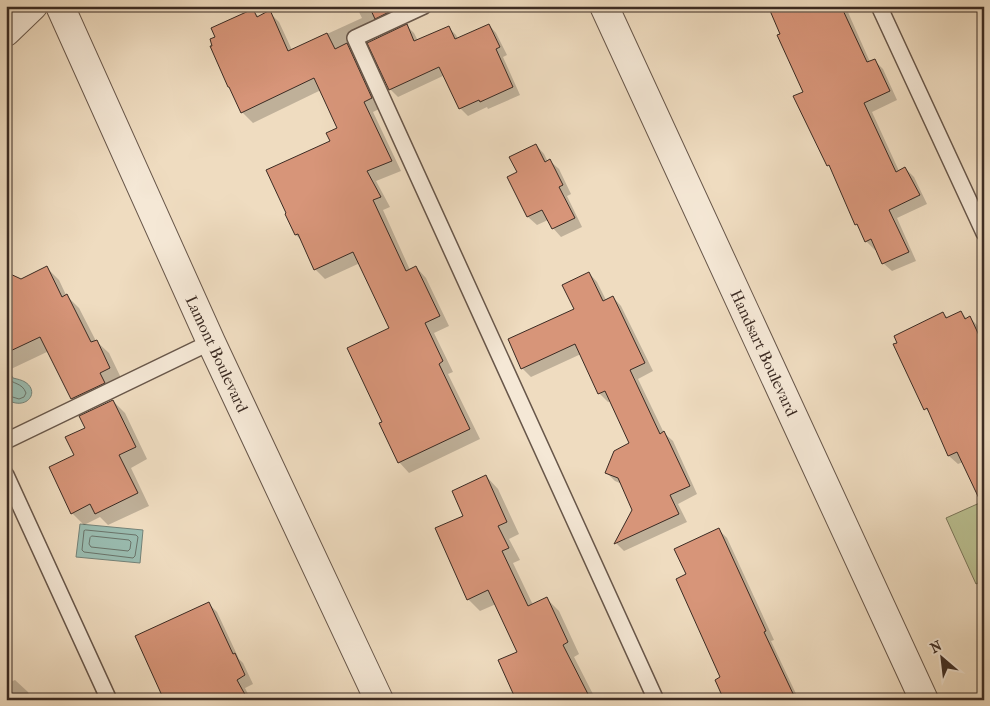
<svg xmlns="http://www.w3.org/2000/svg" width="990" height="706" font-family="'IM FELL French Canon',serif">
  <rect width="100%" height="100%" fill="#efdcc0"/>
  <filter id="stains"><feTurbulence type="fractalNoise" baseFrequency=".004" numOctaves="4"/><feColorMatrix values="0 0 0 0 .2 0 0 0 0 .09 0 0 0 0 .02 0 0 0 .5 -.17"/></filter>
  <radialGradient id="worn" r=".72"><stop offset=".6" stop-color="#630" stop-opacity="0"/><stop offset="1" stop-color="#630" stop-opacity=".3"/></radialGradient>
  <!-- green -->
  <polygon fill="#bac091" stroke="#7a765a" points="984,501 984,580 976,584 946,518"/>
  <!-- water -->
  <g fill="#9abcb0" stroke="#748278">
    <path d="M6,366L13,378C17,379 22,380 25,382C41,392 26,412 6,399Z"/>
    <polygon points="80,524 143,530 140,563 76,557"/>
  </g>
  <!-- shadow -->
  <g fill="#0003">
    <polygon points="356,6 406,6 361,39 381,108 373,112 401,171 376,181 390,207 383,210 410,270 416,267 426,278 449,326 434,333 453,372 448,374 480,439 409,473 399,462 381,424 384,422 391,328 360,263 325,279 315,269 302,241 296,235 331,141 338,129 321,90 253,123 243,113 231,89 253,11 259,17 269,12 279,22 292,50 362,18"/>
    <polygon points="829,6 843,6 847,10 870,62 874,60 883,69 897,100 872,112 899,171 905,168 914,177 927,204 897,218 916,261 892,271 883,263 877,249 875,250 866,241 861,230 856,224 833,170 828,165 805,92"/>
    <polygon points="489,25 496,33 507,55 503,57 520,95 488,109 487,107 468,116 460,108 445,75 398,97 390,89 407,26 414,33 418,41 448,27 456,35 458,39"/>
    <polygon points="984,80 984,89 981,82"/>
    <polygon points="536,145 544,154 548,162 550,161 559,169 571,194 567,196 582,227 561,237 553,228 548,220 537,225 528,217 509,178 519,173"/>
    <polygon points="47,268 59,280 66,295 79,308 96,341 109,353 122,380 84,411 72,398 49,351 11,369 6,364 6,286"/>
    <polygon points="589,273 597,282 606,300 613,297 621,306 653,371 638,379 664,433 673,441 697,494 678,504 687,522 624,551 616,543 633,510 622,484 615,481 606,472 631,444 611,401 608,402 600,394 581,354 531,377 522,368 576,310"/>
    <polygon points="961,312 967,319 970,318 978,326 984,338 984,477 963,462 958,464 949,456 932,416 926,409 895,345 943,313 948,318"/>
    <polygon points="113,401 125,413 147,459 131,468 149,506 108,525 100,517 84,525 72,513 75,455 87,428"/>
    <polygon points="486,476 498,489 519,534 509,539 520,560 513,563 533,605 547,599 559,611 579,654 574,657 596,700 515,700 513,697 516,695 519,652 496,604 480,611 468,599 465,517"/>
    <polygon points="719,530 727,538 774,640 771,641 799,700 726,700 722,678 687,575"/>
    <polygon points="209,604 217,612 239,659 243,663 253,684 245,688 251,700 165,700"/>
    <polygon points="15,680 28,692 31,700 6,700 6,684"/>
  </g>
  <g fill="none" stroke-linecap="round" stroke-linejoin="round">
    <!-- shore -->
    <g stroke="#6a746a" stroke-width="1">
      <path d="M6,377C13,385 22,382 26,393L24,397L19,399L6,395"/>
      <polygon points="86,530 136,535 138,537 135,556 133,558 84,552 82,550 84,531"/>
      <polygon points="92,536 129,540 131,542 130,549 128,551 91,547 89,544 90,538"/>
    </g>
  </g>
  <!-- building -->
  <g fill="#d79579" stroke="#3b2b23">
    <polygon points="369,6 399,6 399,7 375,19"/>
    <polygon points="768,6 841,6 867,62 875,59 890,91 864,103 896,172 905,167 920,195 889,210 909,252 882,264 871,239 865,242 857,224 855,225 829,165 827,166 793,96 803,92 777,35 780,34"/>
    <polygon points="253,9 257,17 270,10 288,51 327,33 335,49 347,43 372,98 364,102 392,161 367,171 381,197 373,200 406,271 416,266 440,316 425,323 443,361 439,364 470,429 398,463 379,423 382,422 347,348 389,328 353,252 314,270 298,234 295,235 285,214 286,213 266,170 330,141 326,133 337,128 314,78 241,113 229,87 228,87 210,46 212,46 210,39 215,37 211,28"/>
    <polygon points="407,24 414,41 449,26 455,39 489,24 500,47 496,49 513,87 480,102 479,100 459,109 439,67 389,90 367,43"/>
    <polygon points="536,144 545,162 550,159 563,185 559,187 575,218 552,229 542,210 527,217 507,177 517,172 509,157"/>
    <polygon points="47,266 62,297 67,294 91,342 97,340 110,368 100,373 105,383 71,399 40,337 6,353 6,272 21,279"/>
    <polygon points="589,272 603,301 613,296 645,363 630,370 660,434 664,431 690,486 670,495 679,514 614,544 632,510 618,478 605,473 614,451 629,443 605,391 598,394 575,344 521,369 508,339 574,309 562,285"/>
    <polygon points="961,311 965,319 970,316 984,346 984,509 957,452 948,456 927,408 924,410 893,344 897,343 894,336 943,312 946,318"/>
    <polygon points="113,400 136,447 119,455 138,493 95,514 90,504 71,514 49,467 74,455 65,437 85,428 79,416"/>
    <polygon points="486,475 507,522 498,526 509,548 502,551 528,606 547,597 568,642 563,645 591,700 516,700 498,660 517,652 488,590 467,600 435,528 463,516 452,491"/>
    <polygon points="719,528 766,631 764,632 796,700 724,700 715,680 720,677 676,579 686,574 674,549"/>
    <polygon points="209,602 233,654 235,653 245,675 237,680 248,700 164,700 135,636"/>
  </g>
  <g fill="none" stroke-linecap="round" stroke-linejoin="round">
    <defs>
      <g id="lane">
        <polyline points="424,6 355,38 656,700"/>
        <polyline points="879,6 984,233"/>
        <polyline points="6,441 211,342"/>
        <polyline points="6,475 109,700"/>
      </g>
      <g id="street">
        <polyline points="60,6 211,342 379,700"/>
        <polyline points="604,6 924,700"/>
        <polyline points="6,32 33,6"/>
      </g>
    </defs>
    <!-- lane casing -->
    <use href="#lane" stroke="#68574a" stroke-width="18"/>
    <!-- street casing -->
    <use href="#street" stroke="#68574a" stroke-width="30"/>
    <!-- lane -->
    <use href="#lane" stroke="#f5e8d6" stroke-width="15"/>
    <!-- street -->
    <use href="#street" stroke="#f5e8d6" stroke-width="28"/>
  </g>
  <g text-anchor="middle" dominant-baseline="central" stroke-width="4" stroke-linejoin="round" paint-order="stroke">
    <!-- street labels -->
    <g font-size="16" fill="#3b2b23" stroke="#f5e8d6">
      <text transform="translate(764 353) rotate(65)">Handsart Boulevard</text>
      <text transform="translate(217 354) rotate(65)">Lamont Boulevard</text>
    </g>
  </g>
  <!-- margin -->
  <rect width="990" height="706" fill="none" stroke="#efdcc0" stroke-width="25"/>
  <rect x="8" y="8" width="975" height="691" fill="none" stroke="#3b2b23" stroke-width="2.5"/>
  <rect x="12" y="12" width="965" height="681" fill="none" stroke="#3b2b23"/>
  <!-- north arrow -->
  <g transform="translate(942 658) rotate(332)" stroke="#f5e8d6" stroke-width="4" paint-order="stroke">
  <path d="M0-4L9 19L0 12L-9 19Z" fill="#3b2b23"/>
  <text y="-8" font-size="14" font-weight="bold" text-anchor="middle" fill="#3b2b23">N</text>
  </g>
  <rect width="100%" height="100%" filter="url(#stains)"/>
  <rect width="100%" height="100%" fill="url(#worn)"/>
</svg>
